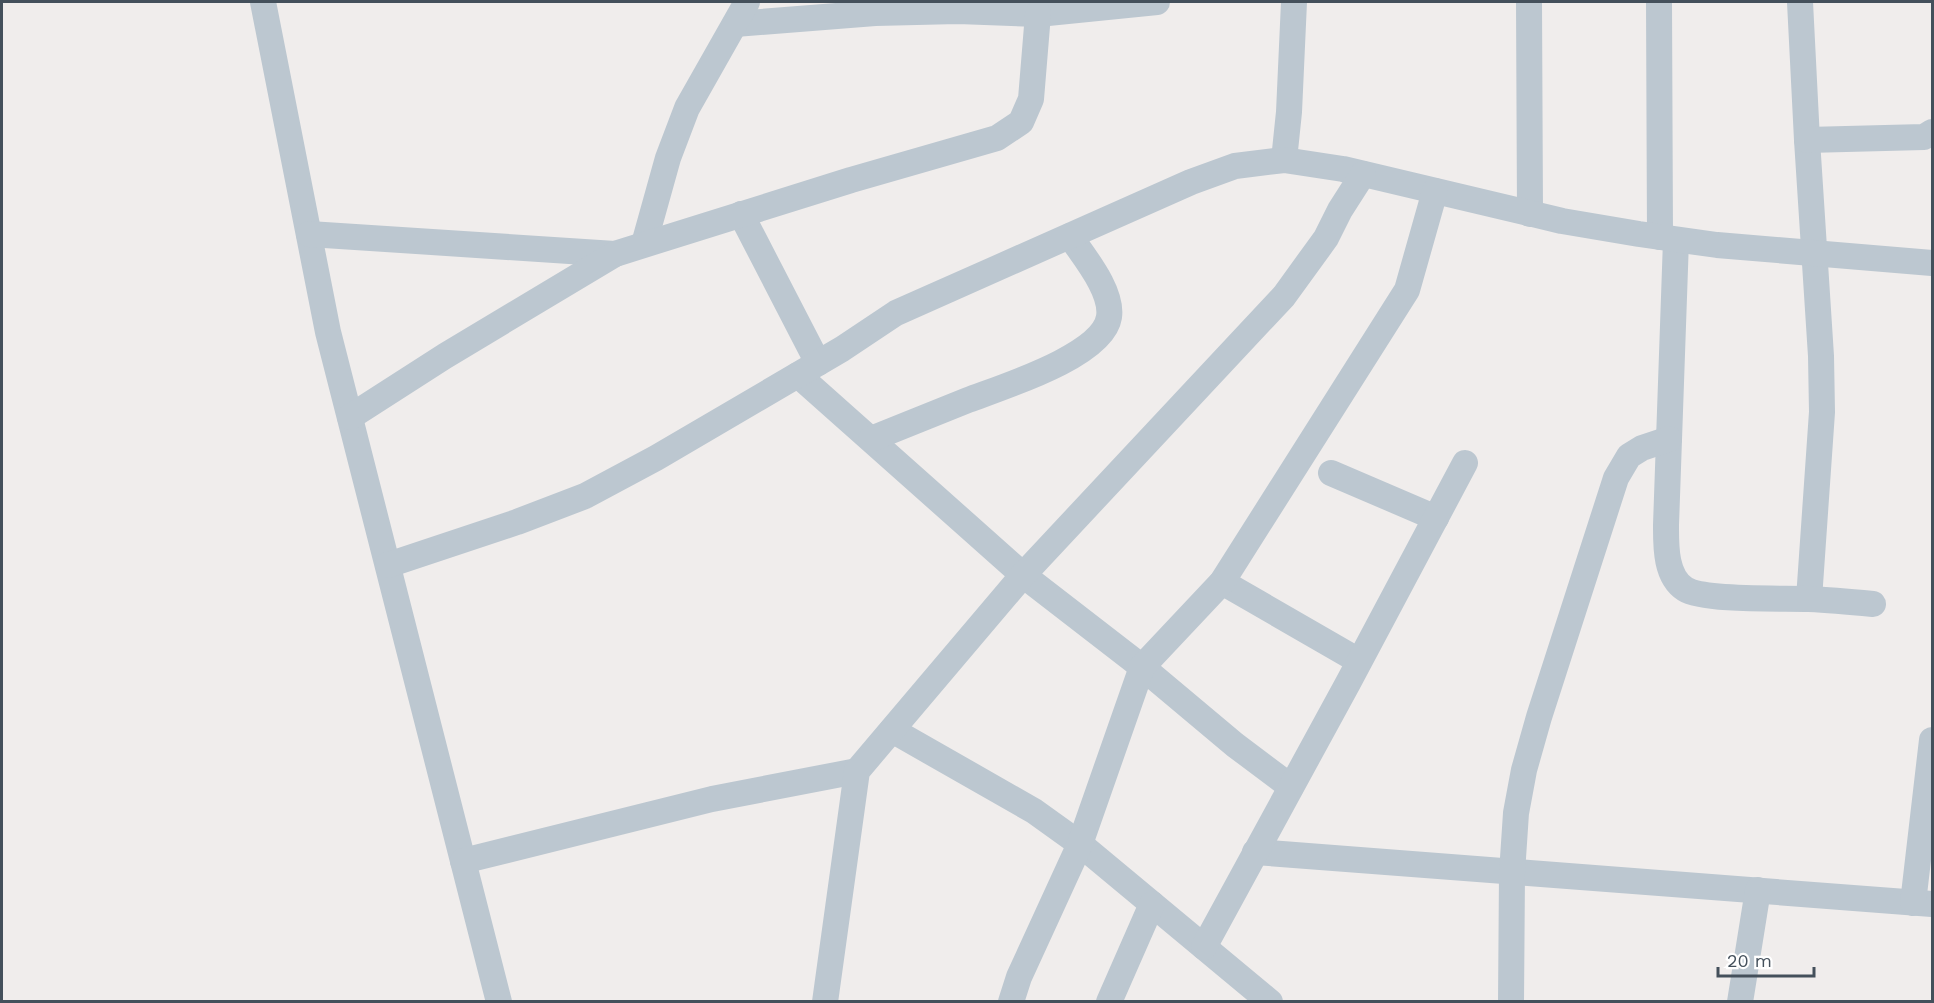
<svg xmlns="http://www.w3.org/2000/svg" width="1934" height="1003" font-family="'Work Sans',sans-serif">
  <rect width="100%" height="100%" fill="#f0edec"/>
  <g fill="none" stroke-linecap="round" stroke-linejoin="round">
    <!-- minor -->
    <g stroke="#bcc7d0" stroke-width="26">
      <polyline points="263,2 328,332 499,1002"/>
      <polyline points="1529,2 1530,214"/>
      <polyline points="1659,2 1660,237"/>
      <polyline points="1800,2 1807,140 1821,356 1822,412 1809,599"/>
      <polyline points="735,24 875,13 958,11 1038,14 1157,2"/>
      <polyline points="1807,140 1924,137 1932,132"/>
      <polyline points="1284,160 1289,112 1294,2"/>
      <polyline points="741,214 818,363"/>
      <polyline points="309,234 615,254"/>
      <path d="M1676,240L1666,525C1666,545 1665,576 1685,589C1704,601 1782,598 1809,599C1830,600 1852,602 1873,604"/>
      <polyline points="644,244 668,158 687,108 747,2"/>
      <polyline points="798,375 1023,575 1142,667 1235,745 1291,787"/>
      <polyline points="350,417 445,356 615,254 851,180 997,138 1021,122 1031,99 1038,14"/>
      <path d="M871,439C904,426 936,413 968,400C1002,387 1103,356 1109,317C1113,291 1084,257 1070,236"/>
      <polyline points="1331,473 1436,518"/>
      <polyline points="388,565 517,522 585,496 656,458 842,349 896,313 1191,182 1235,166 1284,160 1343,169 1562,221 1639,234 1717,245 1932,263"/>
      <polyline points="1222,582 1359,661"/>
      <polyline points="892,730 1034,811 1080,844 1270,1002"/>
      <polyline points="1255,852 1932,904"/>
      <polyline points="463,861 712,799 857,771"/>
      <polyline points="1913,903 1932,740"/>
      <polyline points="1204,947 1348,683 1465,463"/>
      <polyline points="825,1002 857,771 1023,575 1284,296 1326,238 1340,210 1363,174"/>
      <polyline points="1011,1002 1019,977 1080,844 1142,667 1222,582 1407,290 1435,191"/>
      <polyline points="1109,1002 1152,904"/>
      <polyline points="1511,1002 1512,873 1516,813 1524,770 1539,717 1616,478 1629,456 1642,448 1669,439"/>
      <polyline points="1740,1002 1758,890"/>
    </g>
  </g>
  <!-- border -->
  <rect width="1934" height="1003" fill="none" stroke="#44505b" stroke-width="6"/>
  <!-- scale -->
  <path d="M1718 967v9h96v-9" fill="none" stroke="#44505b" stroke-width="3"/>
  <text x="1727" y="967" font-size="18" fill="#44505b" stroke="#ffffff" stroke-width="4.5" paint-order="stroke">20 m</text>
</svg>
